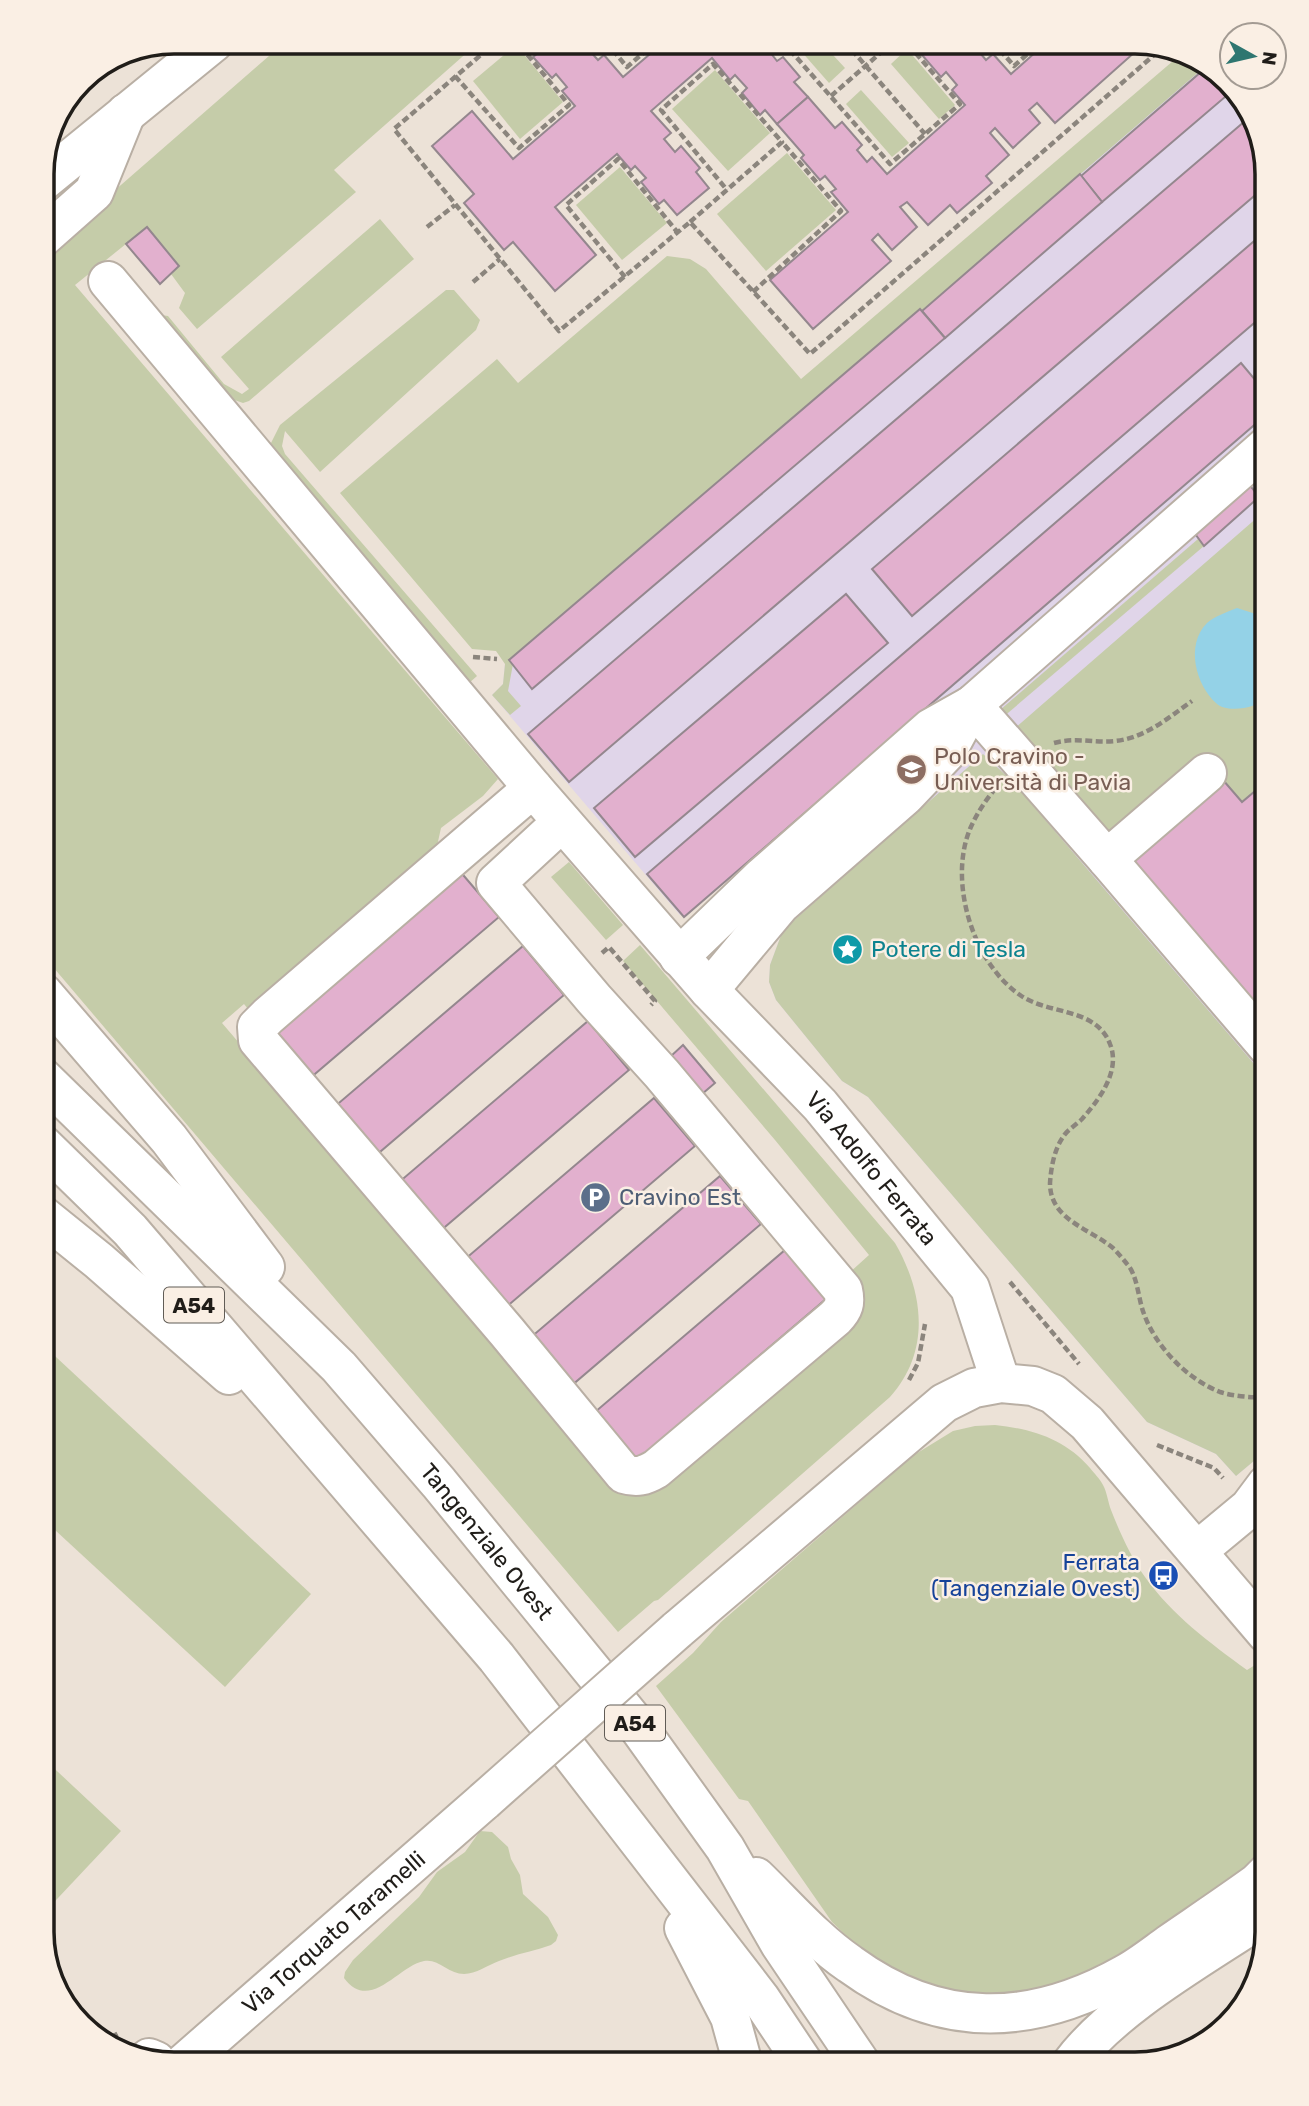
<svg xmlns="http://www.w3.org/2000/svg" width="1309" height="2106" font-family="Rubik,sans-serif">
  <rect width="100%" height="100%" fill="#ece2d7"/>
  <!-- education -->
  <polygon fill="#e0d5e9" points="1196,60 1208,64 1253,115 1267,174 1267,1450 1236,1476 1216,1454 1147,1422 868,1097 842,1081 776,1000 769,982 770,965 783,930 792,921 744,861 680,915 492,695 503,684 505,663 500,656"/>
  <!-- green -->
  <g fill="#c5cca9">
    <path d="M285,42H479L334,170L356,192L197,329L179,308L185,293L171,274L179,266L147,227L75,285L498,779L483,796L441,828L437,846L248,1009L244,1004L222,1023L612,1480C633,1492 639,1500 662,1486L841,1333L848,1274L869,1255L775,1140L623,961L640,945L895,1243C924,1293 931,1351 890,1397L658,1600L654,1601L618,1632L42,954V258L98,205Z"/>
    <polygon points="793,42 821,42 845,68 829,83"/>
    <polygon points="516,45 563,102 520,139 473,81"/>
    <polygon points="907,49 955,105 939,119 891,64"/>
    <polygon points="1180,55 1208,64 513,664 508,691 521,706 510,715 492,695 503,684 505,664 496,651 472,649 340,493 497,359 518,383 667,256 690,259 706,269 801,379"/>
    <polygon points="715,70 770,133 728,171 672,109"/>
    <polygon points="861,90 909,143 892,157 846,104"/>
    <polygon points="787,153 836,210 766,271 717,214"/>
    <polygon points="620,167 667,223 622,260 576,205"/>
    <polygon points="380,219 414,259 249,401 243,403 226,397 161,315 168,316 224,384 242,394 249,389 221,357"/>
    <polygon points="446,290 454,290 480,320 476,330 320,472 285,431 282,446 285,454 477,676 469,683 273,452 271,443 280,425"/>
    <polygon points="1267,509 1267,781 1242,802 1223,780 1112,836 1015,728"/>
    <polygon points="1198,539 1204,546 1002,718 1000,710"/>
    <polygon points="983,754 1011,780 1267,1079 1267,1450 1236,1476 1216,1454 1147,1422 868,1097 842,1081 776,1000 769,982 770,965 783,930"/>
    <polygon points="569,862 623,925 606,940 551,877"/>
    <polygon points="42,1344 311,1594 225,1687 42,1518"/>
    <path d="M995,1425C1032,1429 1065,1439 1090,1468C1094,1473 1100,1479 1103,1485C1107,1492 1108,1502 1111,1510C1120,1533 1131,1557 1145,1577C1172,1615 1210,1643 1247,1670L1255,1665L1267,1679V1857L1095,1971L1051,1989L1000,1997L938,1989L890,1970L856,1945L832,1922L748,1801L739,1799L656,1686L693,1653L721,1622L914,1455L953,1431L975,1426Z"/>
    <polygon points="42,1757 121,1831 42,1915"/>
    <path d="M480,1831L492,1832L508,1847L511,1859L520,1875L523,1894L548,1917L558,1935L556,1941L551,1945C534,1951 516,1954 499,1961C488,1965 476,1974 464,1974C449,1974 438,1958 424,1961C398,1966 370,2013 344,1978L345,1972L353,1960L419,1897L437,1872L465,1852Z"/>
  </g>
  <!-- water -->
  <path fill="#94d2e7" d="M1237,608L1259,615L1267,622V697C1258,708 1227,714 1216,703C1196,685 1185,645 1207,623C1215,616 1227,612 1237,608Z"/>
  <!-- building -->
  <g fill="#e2b0ce" stroke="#94878e" stroke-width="2">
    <polygon points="529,42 592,42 587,48 598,60 604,55 623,77 664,42 771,42 766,47 777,61 783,57 800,77 794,82 808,97 777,124 765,110 760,115 742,93 747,88 735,75 730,80 712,58 651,111 671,133 664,139 675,152 681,146 700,168 696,172 709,188 677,215 664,200 659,204 641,182 646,178 635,166 631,170 617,154 555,207 596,255 555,291 513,242 504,250 464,203 474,194 432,146 472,111 513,159 575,106 562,91 567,87 556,74 552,78 533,57 538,53"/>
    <polygon points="919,42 981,42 975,47 986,60 993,54 1011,74 1047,42 1126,42 1135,52 1055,123 1037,103 1029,110 1040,123 1013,148 995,128 990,133 1009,155 986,176 992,183 957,213 950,205 928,225 907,202 900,207 917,227 892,250 878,234 872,240 891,261 813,329 770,280 848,212 831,192 836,189 825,176 820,180 801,158 804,155 777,124 808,97 835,128 842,122 862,145 857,150 867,162 872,157 887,174 965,105 952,90 957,85 946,72 941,77 922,55 926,51"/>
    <polygon points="1209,65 1232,91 1102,202 1081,176"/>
    <polygon points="1252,115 1267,174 1267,185 569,782 528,734"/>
    <polygon points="1080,174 1102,202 945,338 922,311"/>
    <polygon points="147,227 179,266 160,284 126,244"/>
    <polygon points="1267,230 1267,312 912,616 872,569"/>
    <polygon points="920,309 945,338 532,689 509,660"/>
    <polygon points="1241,363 1267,394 1267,414 684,917 647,874"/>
    <polygon points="1248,483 1259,497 1204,546 1193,531"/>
    <polygon points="846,594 888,643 635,857 594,808"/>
    <polygon points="1223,780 1242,802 1267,781 1267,1025 1128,862"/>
    <polygon points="458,869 499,917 309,1079 268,1031"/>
    <polygon points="523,946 564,995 374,1157 333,1108"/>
    <polygon points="588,1021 629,1070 439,1232 398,1183"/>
    <polygon points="683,1045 715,1083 702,1094 671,1056"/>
    <polygon points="654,1098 695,1146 505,1308 464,1260"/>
    <polygon points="720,1176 761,1224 571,1386 530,1338"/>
    <polygon points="785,1250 826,1299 636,1461 595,1412"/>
  </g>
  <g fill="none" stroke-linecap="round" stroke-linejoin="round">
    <defs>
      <g id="minor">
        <polyline points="42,238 94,192 126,113"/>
        <path id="s1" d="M108,281L533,788L709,990L820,1105L970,1288L1001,1383"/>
        <polyline points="972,705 1107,859 1267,1046"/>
        <path d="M533,788L268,1016L257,1027L258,1040L507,1332L624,1474C637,1478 644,1476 656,1469L835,1318C844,1309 846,1303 843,1290L662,1074L594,999L496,883L562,822"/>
        <polyline points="1107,859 1207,773"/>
        <polyline points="679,957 762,877 931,728 972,705 1267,446"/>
        <polyline points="709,990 780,905 905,796 946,753 972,705"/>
        <polyline points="1197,1551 1249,1508 1267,1484"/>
        <polyline points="677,1630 944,1403 974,1388 1001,1383 1033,1386 1053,1394 1087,1423 1267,1634"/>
        <polyline points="149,2058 156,2061"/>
        <path id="s2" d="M183,2064L484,1801"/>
      </g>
      <polyline id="major" points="42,182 214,42"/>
      <g id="highway">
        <polyline points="42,992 169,1139 265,1267"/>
        <path id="s3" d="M42,1077L339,1367L439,1483L636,1724L725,1848L780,1944L861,2064"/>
        <polyline points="42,1144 130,1230 497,1658 760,1998 804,2064"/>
        <polyline points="42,1215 99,1261 229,1375"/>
        <path d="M756,1877C786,1906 815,1940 850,1964C939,2029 1031,2027 1125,1974C1140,1966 1155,1954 1169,1944C1198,1924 1228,1904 1257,1883L1267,1873"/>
        <polyline points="684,1928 730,2017 743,2064"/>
        <path d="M1071,2064C1115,2005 1205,1956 1267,1914"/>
      </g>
    </defs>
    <!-- minor casing -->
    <use href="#minor" stroke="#b9afa4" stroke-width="42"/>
    <!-- major casing -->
    <use href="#major" stroke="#b9afa4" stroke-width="42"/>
    <!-- highway casing -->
    <use href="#highway" stroke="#b9afa4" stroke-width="42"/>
    <!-- path -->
    <g stroke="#8b857d" stroke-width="4.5" stroke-dasharray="7 3.5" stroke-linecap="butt">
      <polyline points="496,42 394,129 559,331 690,222 810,354 1161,49 1160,48"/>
      <polyline points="606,42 627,67 656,42"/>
      <polyline points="783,42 890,164 960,104 906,42"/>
      <polyline points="845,42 925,134"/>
      <polyline points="993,42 1014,66 1041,42"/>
      <polyline points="455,76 519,148 569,105 517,42"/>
      <polyline points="831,96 893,42"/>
      <polyline points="690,222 782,142 713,64 661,110 727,190"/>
      <polyline points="427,227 455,205"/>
      <polyline points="625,277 566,205 618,159 678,233"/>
      <polyline points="473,282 500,259"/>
      <polyline points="753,292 841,211 782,142"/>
      <polyline points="473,657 497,659"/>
      <path d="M1054,743C1075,737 1094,743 1115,741C1145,738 1168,718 1192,701"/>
      <path d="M996,788C986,799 976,815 970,829C948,882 973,963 1020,995C1048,1015 1096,1007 1110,1044C1121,1071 1099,1100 1082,1119C1076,1125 1067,1130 1063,1137C1054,1150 1051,1168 1050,1183C1050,1220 1089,1228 1113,1248C1118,1253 1123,1259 1127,1264C1138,1276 1138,1299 1144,1314C1156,1347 1187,1379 1220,1392C1235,1397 1252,1397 1267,1398"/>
      <polyline points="602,953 609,947 655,1001 651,1005"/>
      <polyline points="1010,1282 1079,1364"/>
      <polyline points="909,1380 918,1363 925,1324"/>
      <polyline points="1157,1445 1214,1468 1223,1478"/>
      <polyline points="102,2042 119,2033"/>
    </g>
    <!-- minor -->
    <use href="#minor" stroke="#fff" stroke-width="38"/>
    <!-- major -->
    <use href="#major" stroke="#fff" stroke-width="38"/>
    <!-- highway -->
    <use href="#highway" stroke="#fff" stroke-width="38"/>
    <defs>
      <polyline id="minor-bridge" points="484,1801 677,1630"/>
    </defs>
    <!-- minor-bridge casing -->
    <use href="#minor-bridge" stroke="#b9afa4" stroke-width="42" stroke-linecap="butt"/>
    <!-- minor-bridge -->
    <use href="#minor-bridge" stroke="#fff" stroke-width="38"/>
  </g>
  <!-- icons -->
  <defs>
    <symbol id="university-disc" viewBox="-11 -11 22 22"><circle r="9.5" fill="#8d6e63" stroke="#faefe4"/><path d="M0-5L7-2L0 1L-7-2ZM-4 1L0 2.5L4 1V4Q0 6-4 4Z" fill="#fff"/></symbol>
    <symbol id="sight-disc" viewBox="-11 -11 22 22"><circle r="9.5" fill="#0f9aa8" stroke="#faefe4"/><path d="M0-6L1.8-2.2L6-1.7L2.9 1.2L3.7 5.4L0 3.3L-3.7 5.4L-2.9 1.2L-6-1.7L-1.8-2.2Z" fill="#fff"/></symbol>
    <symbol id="parking-disc" viewBox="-11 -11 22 22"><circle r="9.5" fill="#5c6f8a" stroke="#faefe4"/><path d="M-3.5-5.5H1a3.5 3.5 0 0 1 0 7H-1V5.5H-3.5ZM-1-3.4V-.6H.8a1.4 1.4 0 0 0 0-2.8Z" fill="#fff"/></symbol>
    <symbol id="bus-disc" viewBox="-11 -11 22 22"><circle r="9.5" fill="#1a4fb4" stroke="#faefe4"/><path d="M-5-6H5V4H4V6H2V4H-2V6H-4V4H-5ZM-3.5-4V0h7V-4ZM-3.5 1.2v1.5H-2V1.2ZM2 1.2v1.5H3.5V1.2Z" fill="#fff"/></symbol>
  </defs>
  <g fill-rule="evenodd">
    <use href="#university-disc" x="894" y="752" width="35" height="35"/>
    <use href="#sight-disc" x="830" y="932" width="35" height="35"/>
    <use href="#parking-disc" x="578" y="1180" width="35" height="35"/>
    <use href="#bus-disc" x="1146" y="1558" width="35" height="35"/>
  </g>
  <g text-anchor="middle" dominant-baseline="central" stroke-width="5" stroke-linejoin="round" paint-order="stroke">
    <!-- shield labels -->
    <g fill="#faefe4" stroke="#615c56" stroke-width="2">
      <rect x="164" y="1287.5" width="60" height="35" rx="5"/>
      <rect x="605" y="1705.5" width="60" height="35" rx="5"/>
    </g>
    <g font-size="21" font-weight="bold" fill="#201d19">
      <text x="194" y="1305">A54</text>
      <text x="635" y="1723">A54</text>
    </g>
    <!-- education labels -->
    <g font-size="23" fill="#785e54" stroke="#faefe4" text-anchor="start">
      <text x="934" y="756">Polo Cravino -<tspan x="934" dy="26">Università di Pavia</tspan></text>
    </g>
    <!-- culture labels -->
    <g font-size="23" fill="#0d838f" stroke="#faefe4" text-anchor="start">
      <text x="871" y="949">Potere di Tesla</text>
    </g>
    <!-- street labels -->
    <g font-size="23" fill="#201d19" stroke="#faefe4">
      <text stroke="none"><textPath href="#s1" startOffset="1171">Via Adolfo Ferrata</textPath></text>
      <text stroke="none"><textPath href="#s3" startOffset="644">Tangenziale Ovest</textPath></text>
      <text stroke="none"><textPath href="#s2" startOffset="200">Via Torquato Taramelli</textPath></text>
    </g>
    <!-- service labels -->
    <g font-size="23" fill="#4e5e75" stroke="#faefe4" text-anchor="start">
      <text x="619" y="1197">Cravino Est</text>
    </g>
    <!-- transit labels -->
    <g font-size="23" fill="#164399" stroke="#faefe4" text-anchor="end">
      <text x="1140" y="1562">Ferrata<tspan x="1140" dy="26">(Tangenziale Ovest)</tspan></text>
    </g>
  </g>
  <!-- crop -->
  <path d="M0 0H1309V2106H0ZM174 54H1135A120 120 0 0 1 1255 174V1932A120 120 0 0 1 1135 2052H174A120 120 0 0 1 54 1932V174A120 120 0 0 1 174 54Z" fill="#faefe4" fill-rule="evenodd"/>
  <path fill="none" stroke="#201d19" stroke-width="3.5" d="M174 54H1135A120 120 0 0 1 1255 174V1932A120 120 0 0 1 1135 2052H174A120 120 0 0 1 54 1932V174A120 120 0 0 1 174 54Z"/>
  <!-- north arrow -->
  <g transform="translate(1253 56) rotate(98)"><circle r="33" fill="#faefe4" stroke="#a39b93" stroke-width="2"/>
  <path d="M0-5L12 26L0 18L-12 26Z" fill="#2e7670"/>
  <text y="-10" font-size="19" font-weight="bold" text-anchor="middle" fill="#201d19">N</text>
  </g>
</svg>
